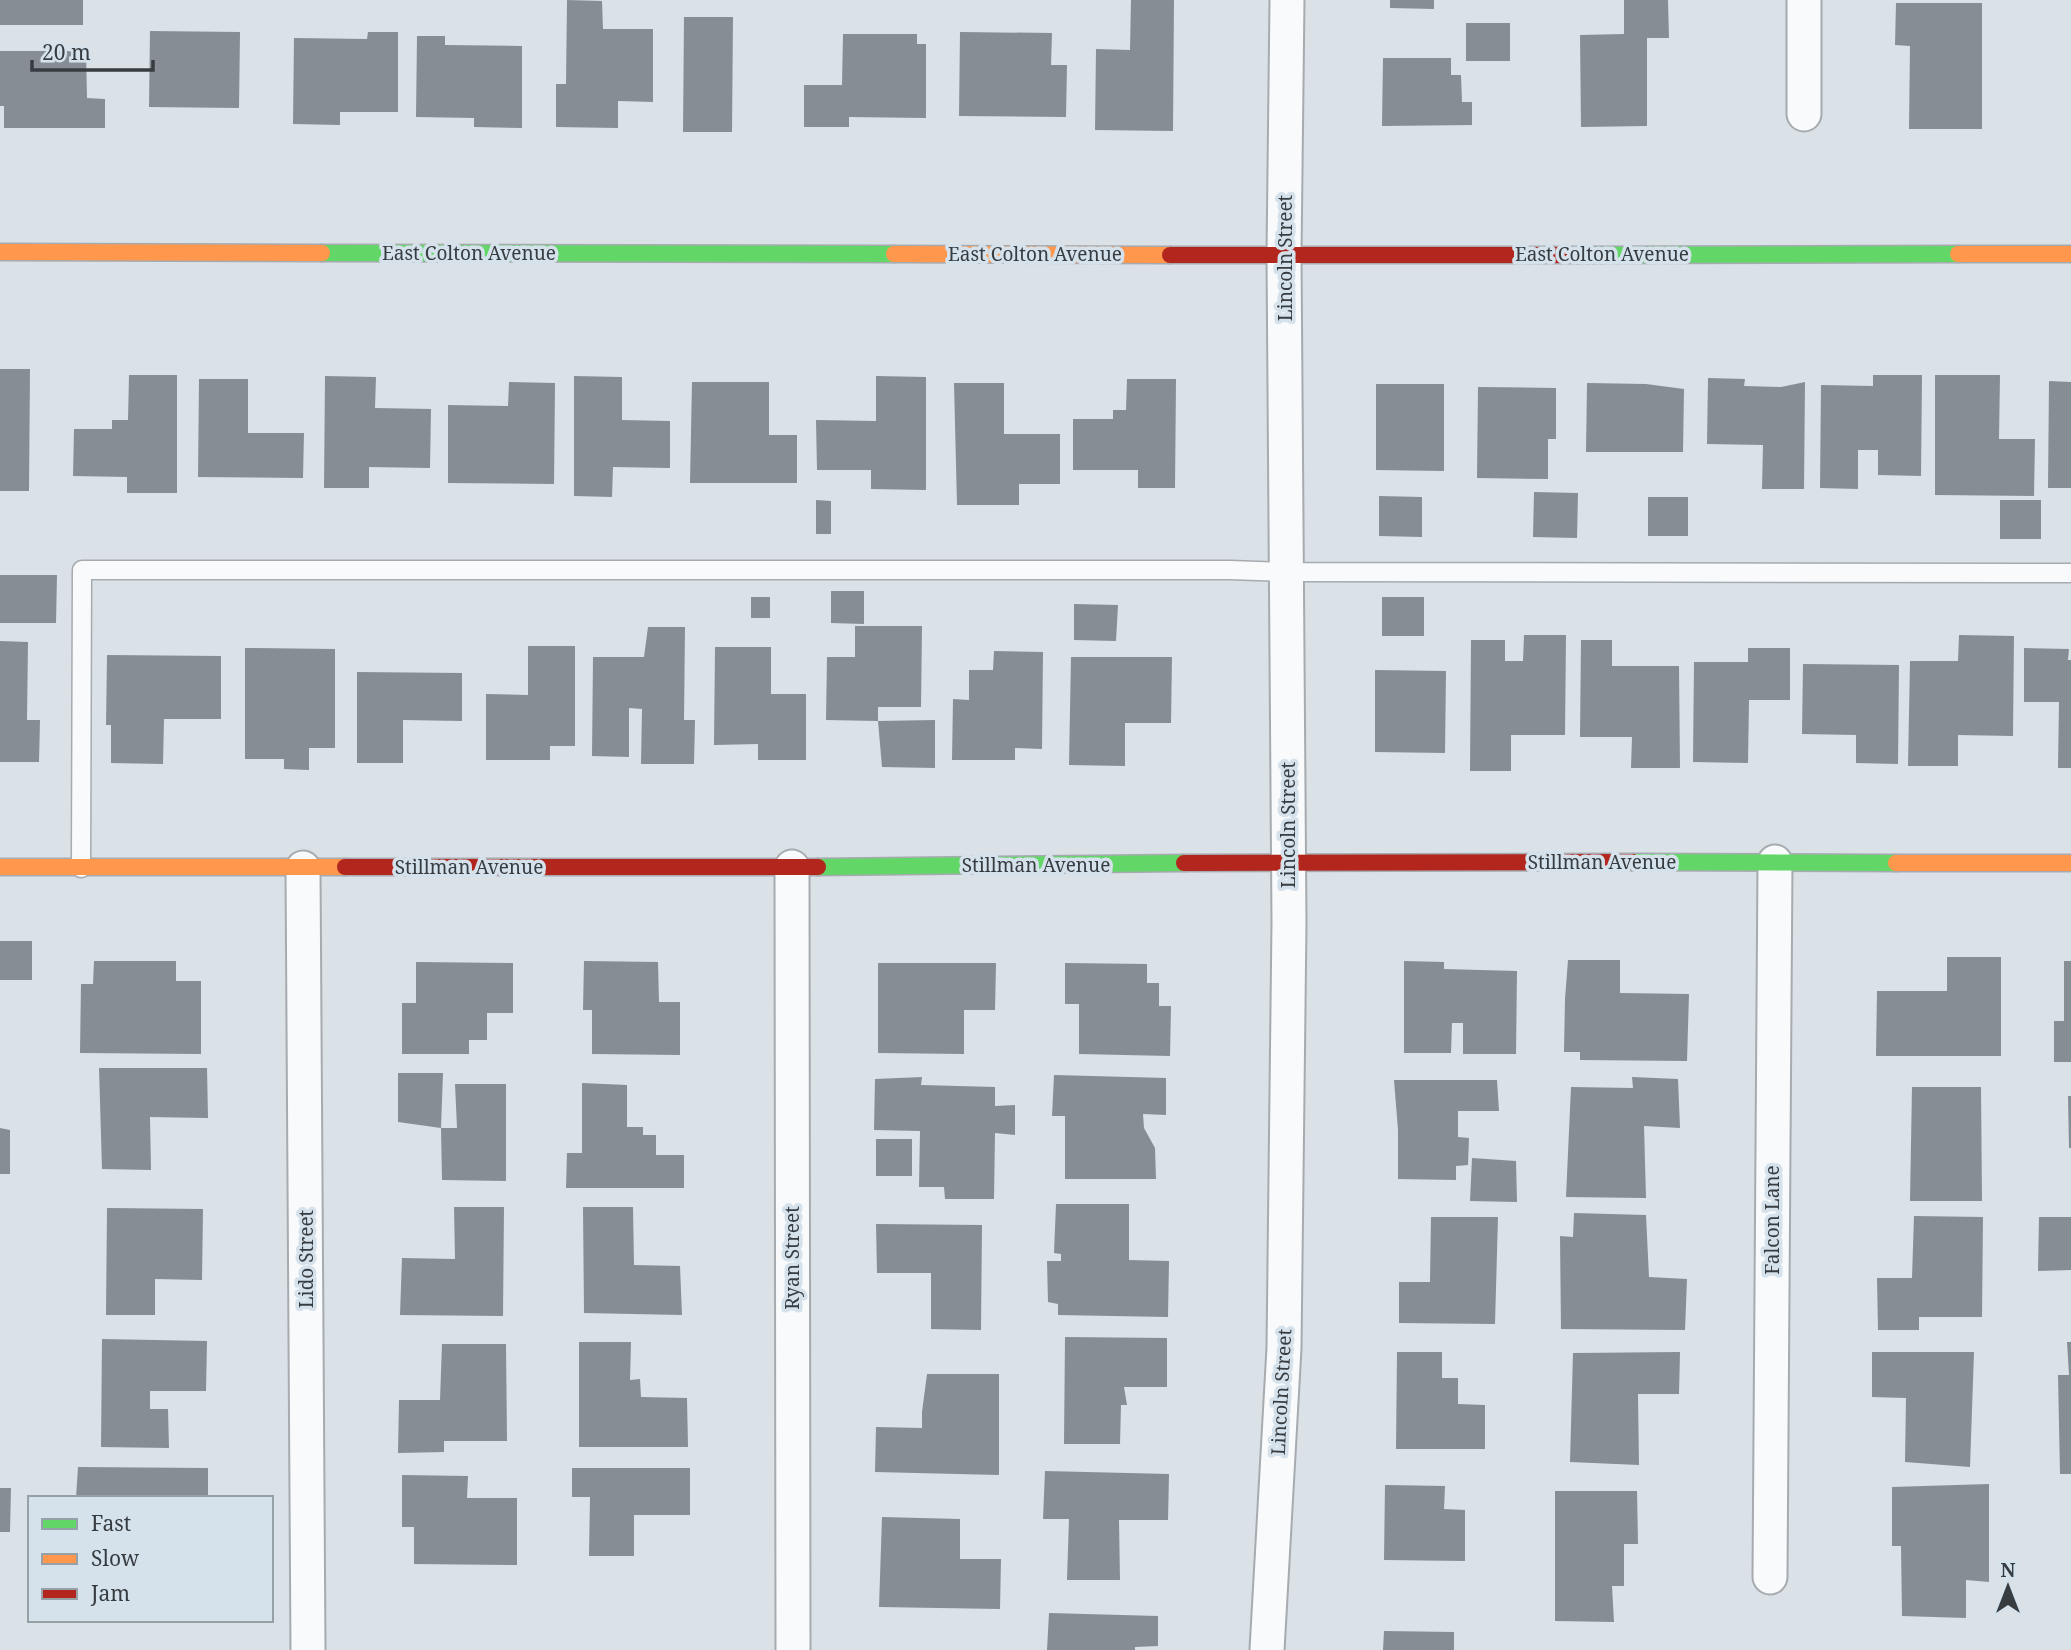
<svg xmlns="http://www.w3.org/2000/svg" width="2071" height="1650" font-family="'Noto Serif',serif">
  <rect width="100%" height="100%" fill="#dae1e7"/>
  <!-- building -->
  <g fill="#868d95">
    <rect x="0" y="0" width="83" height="25"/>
    <polygon points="567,0 602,1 603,29 653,29 653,102 618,101 618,128 556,127 556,84 566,84"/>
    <polygon points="1131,0 1174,0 1173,131 1095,130 1096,49 1130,50"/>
    <polygon points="1390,0 1434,0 1434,9 1390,8"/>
    <polygon points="1624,0 1668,0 1669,38 1647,38 1647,126 1581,127 1580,35 1624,34"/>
    <polygon points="1896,3 1982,3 1982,129 1909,129 1910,46 1895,45"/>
    <polygon points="684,17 733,17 732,132 683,132"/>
    <rect x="1466" y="23" width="44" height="38"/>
    <polygon points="150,31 240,32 239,108 149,107"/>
    <polygon points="368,32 398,32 398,112 340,112 340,125 293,124 294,38 367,39"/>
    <polygon points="960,32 1052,33 1051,65 1067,65 1066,117 959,116"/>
    <polygon points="843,34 917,34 917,44 926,44 926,118 849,117 849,127 804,127 804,85 842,85"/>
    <polygon points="417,36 445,36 445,45 522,46 522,128 474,127 474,118 416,117"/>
    <polygon points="0,51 86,51 87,98 105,99 105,128 4,128 4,106 0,106"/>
    <polygon points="1383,58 1451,58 1451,75 1461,75 1462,102 1472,102 1472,125 1382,126"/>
    <polygon points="0,369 30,369 29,491 0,491"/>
    <polygon points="129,375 177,375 177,493 127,493 127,477 73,476 74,429 112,429 112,420 128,420"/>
    <polygon points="1873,375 1922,375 1921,476 1878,475 1878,450 1858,450 1858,489 1820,488 1821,385 1873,386"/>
    <polygon points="1935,375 2000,375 1999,439 2035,439 2034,496 1935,495"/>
    <polygon points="325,376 376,377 375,408 431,409 430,468 369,467 369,488 324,488"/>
    <polygon points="574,376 622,377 622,420 670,421 670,468 613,467 612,497 574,496"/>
    <polygon points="876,376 926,377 926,490 871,489 871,470 817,470 816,420 876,421"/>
    <polygon points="1708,378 1745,379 1744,386 1781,387 1805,382 1804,489 1762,489 1763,445 1707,444"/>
    <polygon points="199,379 248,379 248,433 304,433 303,478 198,477"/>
    <polygon points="1127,379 1176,379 1175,488 1138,488 1138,470 1073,470 1073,419 1113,419 1113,410 1126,410"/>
    <polygon points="2049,381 2071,382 2071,488 2048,488"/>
    <polygon points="509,382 555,383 554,484 448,483 448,405 508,406"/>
    <polygon points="692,382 769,382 769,435 797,435 797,483 690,483"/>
    <polygon points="954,383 1004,383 1004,434 1060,434 1060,484 1019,484 1019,505 957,505"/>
    <polygon points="1587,383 1646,384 1684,389 1683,452 1586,452"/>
    <polygon points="1376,384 1444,384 1444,471 1376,470"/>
    <polygon points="1478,387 1556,388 1556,439 1548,439 1548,479 1477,478"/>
    <polygon points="1534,492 1578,493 1577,538 1533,537"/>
    <polygon points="1379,496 1422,497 1422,537 1379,536"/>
    <rect x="1648" y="497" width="40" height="39"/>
    <polygon points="816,500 831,501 831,534 816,534"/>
    <rect x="2000" y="500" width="41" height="39"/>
    <polygon points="0,575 57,575 56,623 0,623"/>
    <polygon points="831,591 864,591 864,624 831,623"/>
    <rect x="751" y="597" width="19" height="21"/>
    <rect x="1382" y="597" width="42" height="39"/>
    <polygon points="1074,604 1118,605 1116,641 1074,640"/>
    <polygon points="855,626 922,626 921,707 878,707 878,721 826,720 827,657 855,657"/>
    <polygon points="648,627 685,627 684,720 695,720 694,764 641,764 642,709 629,708 629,757 592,756 593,657 644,657"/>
    <polygon points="1524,635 1566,635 1565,735 1511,735 1511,771 1470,771 1471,640 1505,640 1505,661 1523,661"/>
    <polygon points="1959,635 2014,636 2013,736 1958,735 1958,766 1908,766 1910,661 1958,661"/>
    <polygon points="1581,640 1612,640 1612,666 1679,666 1680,768 1631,768 1632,737 1580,737"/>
    <polygon points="0,641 28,642 27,720 40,720 39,762 0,762"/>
    <polygon points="528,646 575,646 575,746 550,746 550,760 486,760 486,694 528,695"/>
    <polygon points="715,647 771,647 771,694 806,694 806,760 758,760 758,744 714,745"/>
    <polygon points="245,648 335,649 335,748 309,748 309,770 284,769 284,759 245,759"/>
    <polygon points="1748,648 1790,648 1790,700 1749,700 1748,763 1693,762 1694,662 1748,662"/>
    <polygon points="2024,648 2069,649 2068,660 2071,660 2071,768 2058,768 2059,702 2024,702"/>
    <polygon points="994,651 1043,652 1042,749 1015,748 1015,760 952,760 953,699 969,700 969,670 993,670"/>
    <polygon points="107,655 221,656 221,719 164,719 163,764 111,763 111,725 106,725"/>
    <polygon points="1071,657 1172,657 1171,723 1125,723 1125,766 1069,765"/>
    <polygon points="1803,664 1899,665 1898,764 1856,763 1856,735 1802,734"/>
    <polygon points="1375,670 1446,671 1445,753 1375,752"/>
    <polygon points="357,672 462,673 462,721 403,720 403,763 357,763"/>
    <polygon points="935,720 935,768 882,767 878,721"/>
    <rect x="0" y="941" width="32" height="39"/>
    <polygon points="1947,957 2001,957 2001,1056 1876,1056 1877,991 1947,991"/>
    <polygon points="1568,960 1620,960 1620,993 1689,994 1687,1061 1580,1060 1580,1052 1564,1052 1565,999"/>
    <polygon points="94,961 176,961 176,981 201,981 201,1054 80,1053 81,984 93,984"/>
    <polygon points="584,961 658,962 659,1002 680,1002 680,1055 592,1054 592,1010 583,1010"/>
    <polygon points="1404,961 1444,962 1444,969 1517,971 1516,1054 1463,1054 1463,1023 1452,1023 1451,1053 1404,1053"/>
    <polygon points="2064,961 2071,961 2071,1062 2054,1062 2054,1021 2064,1021"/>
    <polygon points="416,962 513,963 513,1013 487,1013 487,1040 469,1040 469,1054 402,1054 402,1003 416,1003"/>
    <polygon points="878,963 996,963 995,1010 964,1010 964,1054 878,1053"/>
    <polygon points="1065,963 1147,964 1147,983 1159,983 1159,1006 1171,1006 1170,1056 1079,1054 1079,1004 1065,1004"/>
    <polygon points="99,1068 207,1068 208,1118 150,1117 151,1170 102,1169"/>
    <polygon points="398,1073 443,1073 441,1128 398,1122"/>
    <polygon points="1054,1075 1166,1078 1166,1115 1143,1114 1144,1128 1155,1148 1156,1179 1065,1179 1065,1116 1052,1116"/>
    <polygon points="922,1077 921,1085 995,1087 995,1106 1015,1105 1015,1135 995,1133 994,1199 945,1199 944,1187 919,1187 920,1131 874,1130 875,1079"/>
    <polygon points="1632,1077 1678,1079 1680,1128 1644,1126 1646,1198 1566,1197 1571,1087 1633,1088"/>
    <polygon points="1394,1080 1497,1080 1499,1111 1458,1111 1458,1137 1469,1138 1468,1165 1456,1166 1456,1180 1398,1179 1398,1130"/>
    <polygon points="582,1083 627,1085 627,1127 643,1127 643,1135 656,1135 656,1155 684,1155 684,1188 566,1188 567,1153 582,1153"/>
    <polygon points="455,1084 506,1084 506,1181 442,1180 441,1128 457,1128"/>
    <polygon points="1912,1087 1981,1087 1982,1201 1910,1201"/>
    <polygon points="2068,1096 2071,1096 2071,1148 2069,1148"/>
    <polygon points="0,1128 10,1130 10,1174 0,1174"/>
    <rect x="876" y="1139" width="36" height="37"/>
    <polygon points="1472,1158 1516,1161 1517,1202 1470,1201"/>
    <polygon points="1056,1204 1129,1204 1129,1260 1169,1261 1168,1317 1058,1315 1058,1304 1048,1302 1047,1261 1061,1261 1061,1254 1054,1253"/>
    <polygon points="454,1207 504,1207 503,1316 400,1315 402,1258 455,1259"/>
    <polygon points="583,1207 633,1207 634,1265 680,1266 682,1315 584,1313"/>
    <polygon points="107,1208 203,1209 202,1280 155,1279 155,1315 106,1315"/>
    <polygon points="1574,1213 1646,1215 1649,1277 1687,1279 1685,1330 1561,1329 1560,1236 1573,1237"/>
    <polygon points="1914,1216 1983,1217 1982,1317 1919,1317 1919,1330 1878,1330 1877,1278 1912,1278"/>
    <polygon points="1431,1217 1498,1217 1495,1324 1399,1323 1399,1282 1430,1282"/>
    <polygon points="2039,1217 2071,1217 2071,1270 2038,1271"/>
    <polygon points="876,1224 982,1225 981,1330 931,1329 931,1273 877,1273"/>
    <polygon points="1065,1337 1167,1338 1167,1387 1124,1387 1127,1405 1121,1405 1120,1444 1064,1444"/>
    <polygon points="102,1339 207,1341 206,1391 150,1391 150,1409 168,1409 169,1448 101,1447"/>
    <polygon points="579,1342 631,1342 630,1380 640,1379 641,1397 687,1398 688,1447 579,1447"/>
    <polygon points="2067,1342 2071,1342 2071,1474 2060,1474 2058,1375 2069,1375"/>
    <polygon points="442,1344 506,1344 507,1441 444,1441 444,1452 398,1453 399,1400 440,1400"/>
    <polygon points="1397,1352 1442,1352 1442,1378 1458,1378 1458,1404 1485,1405 1485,1449 1396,1449"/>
    <polygon points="1680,1352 1679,1394 1638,1394 1639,1465 1570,1462 1573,1353"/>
    <polygon points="1872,1352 1974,1352 1970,1467 1905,1462 1906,1398 1872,1397"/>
    <polygon points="927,1374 999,1374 999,1475 875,1472 876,1427 922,1428 922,1412"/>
    <polygon points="78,1467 208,1468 208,1498 76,1498"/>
    <polygon points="572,1468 690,1468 690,1515 634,1515 634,1556 589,1556 590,1497 572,1497"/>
    <polygon points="1045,1471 1169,1474 1168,1520 1119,1520 1120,1580 1067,1580 1069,1519 1043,1519"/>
    <polygon points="402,1475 468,1476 467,1498 517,1498 517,1565 414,1564 414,1527 402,1527"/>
    <polygon points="1989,1484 1989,1582 1966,1580 1966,1618 1902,1616 1901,1546 1892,1546 1892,1487"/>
    <polygon points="1385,1485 1445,1486 1444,1509 1465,1510 1465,1561 1384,1560"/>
    <polygon points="0,1488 11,1488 10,1532 0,1532"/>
    <polygon points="1555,1491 1637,1491 1638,1544 1624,1544 1624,1586 1612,1586 1614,1622 1555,1621"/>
    <polygon points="882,1517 960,1519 960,1559 1001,1559 1000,1609 879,1607"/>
    <polygon points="1049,1613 1158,1616 1158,1646 1135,1647 1135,1650 1047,1650"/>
    <polygon points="1384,1631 1454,1632 1454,1650 1383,1650"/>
  </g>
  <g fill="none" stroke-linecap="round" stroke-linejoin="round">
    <defs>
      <polyline id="lane" points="81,868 82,570 1230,570 1286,572 2071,573"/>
      <g id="street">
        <polyline points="1804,0 1804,114"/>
        <polyline points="792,867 793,1650"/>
        <polyline points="303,868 308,1650"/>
        <polyline points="1770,1577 1775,862"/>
        <polyline points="1267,1650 1284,1348 1289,922 1284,255 1287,0"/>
      </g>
      <g id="fast">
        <polyline points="322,253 894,254"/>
        <polyline points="1579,255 1958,254"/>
        <polyline points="1633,862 1896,863"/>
        <polyline points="818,867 1184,863"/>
      </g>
      <g id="slow">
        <polyline points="0,252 322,253"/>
        <polyline points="894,254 1170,255"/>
        <polyline points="1958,254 2071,254"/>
        <polyline points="1896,863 2071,863"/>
        <polyline points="0,867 345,867"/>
      </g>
      <g id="jam">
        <polyline points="1170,255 1579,255"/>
        <polyline points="1184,863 1633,862"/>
        <polyline points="345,867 818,867"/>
      </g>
    </defs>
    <!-- lane casing -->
    <use href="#lane" stroke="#a6abb0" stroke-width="21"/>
    <!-- street casing -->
    <use href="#street" stroke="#a6abb0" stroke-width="37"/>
    <!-- fast casing -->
    <use href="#fast" stroke="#a6abb0" stroke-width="19"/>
    <!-- slow casing -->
    <use href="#slow" stroke="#a6abb0" stroke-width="19"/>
    <!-- jam casing -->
    <use href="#jam" stroke="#a6abb0" stroke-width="19"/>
    <!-- lane -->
    <use href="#lane" stroke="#f9fafb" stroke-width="18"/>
    <!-- street -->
    <use href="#street" stroke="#f9fafb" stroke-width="33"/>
    <!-- fast -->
    <use href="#fast" stroke="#63d668" stroke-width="16"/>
    <!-- slow -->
    <use href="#slow" stroke="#ff974d" stroke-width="16"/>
    <!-- jam -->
    <use href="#jam" stroke="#b3261e" stroke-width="16"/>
  </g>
  <g text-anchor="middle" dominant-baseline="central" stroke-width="7" stroke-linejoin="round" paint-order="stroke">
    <!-- street labels -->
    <g font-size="19" fill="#373c40" stroke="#d5e2ec">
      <text x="469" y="253">East Colton Avenue</text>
      <text x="1035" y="254">East Colton Avenue</text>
      <text x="1602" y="254">East Colton Avenue</text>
      <text transform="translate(1285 258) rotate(-90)">Lincoln Street</text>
      <text transform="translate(1288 825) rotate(-90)">Lincoln Street</text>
      <text x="1602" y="862">Stillman Avenue</text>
      <text x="1036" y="865">Stillman Avenue</text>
      <text x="469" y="867">Stillman Avenue</text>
      <text transform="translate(1772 1220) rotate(-90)">Falcon Lane</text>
      <text transform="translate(792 1258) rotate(-90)">Ryan Street</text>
      <text transform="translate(306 1259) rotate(-90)">Lido Street</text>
      <text transform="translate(1281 1392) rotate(-87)">Lincoln Street</text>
    </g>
  </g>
  <!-- legend -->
  <rect x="28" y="1496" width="245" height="126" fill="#d5e2ec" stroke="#96a0a7" stroke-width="2"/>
  <rect x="42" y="1519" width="35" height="10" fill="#63d668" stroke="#96a0a7" stroke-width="2"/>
  <text x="91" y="1531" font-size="21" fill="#373c40">Fast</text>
  <rect x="42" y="1554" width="35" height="10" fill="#ff974d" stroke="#96a0a7" stroke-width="2"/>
  <text x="91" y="1566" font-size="21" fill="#373c40">Slow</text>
  <rect x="42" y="1589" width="35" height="10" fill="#b3261e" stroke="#96a0a7" stroke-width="2"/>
  <text x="91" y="1601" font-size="21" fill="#373c40">Jam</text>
  <!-- north arrow -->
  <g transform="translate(2008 1587)" stroke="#d5e2ec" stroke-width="5" paint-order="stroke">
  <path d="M0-5L12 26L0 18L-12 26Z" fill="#373c40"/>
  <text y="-10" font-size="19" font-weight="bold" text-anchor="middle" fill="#373c40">N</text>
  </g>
  <!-- scale -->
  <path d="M32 60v10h121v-10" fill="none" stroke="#373c40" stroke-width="3.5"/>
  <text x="42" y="60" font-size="21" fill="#373c40" stroke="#d5e2ec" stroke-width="5" paint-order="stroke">20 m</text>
</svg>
